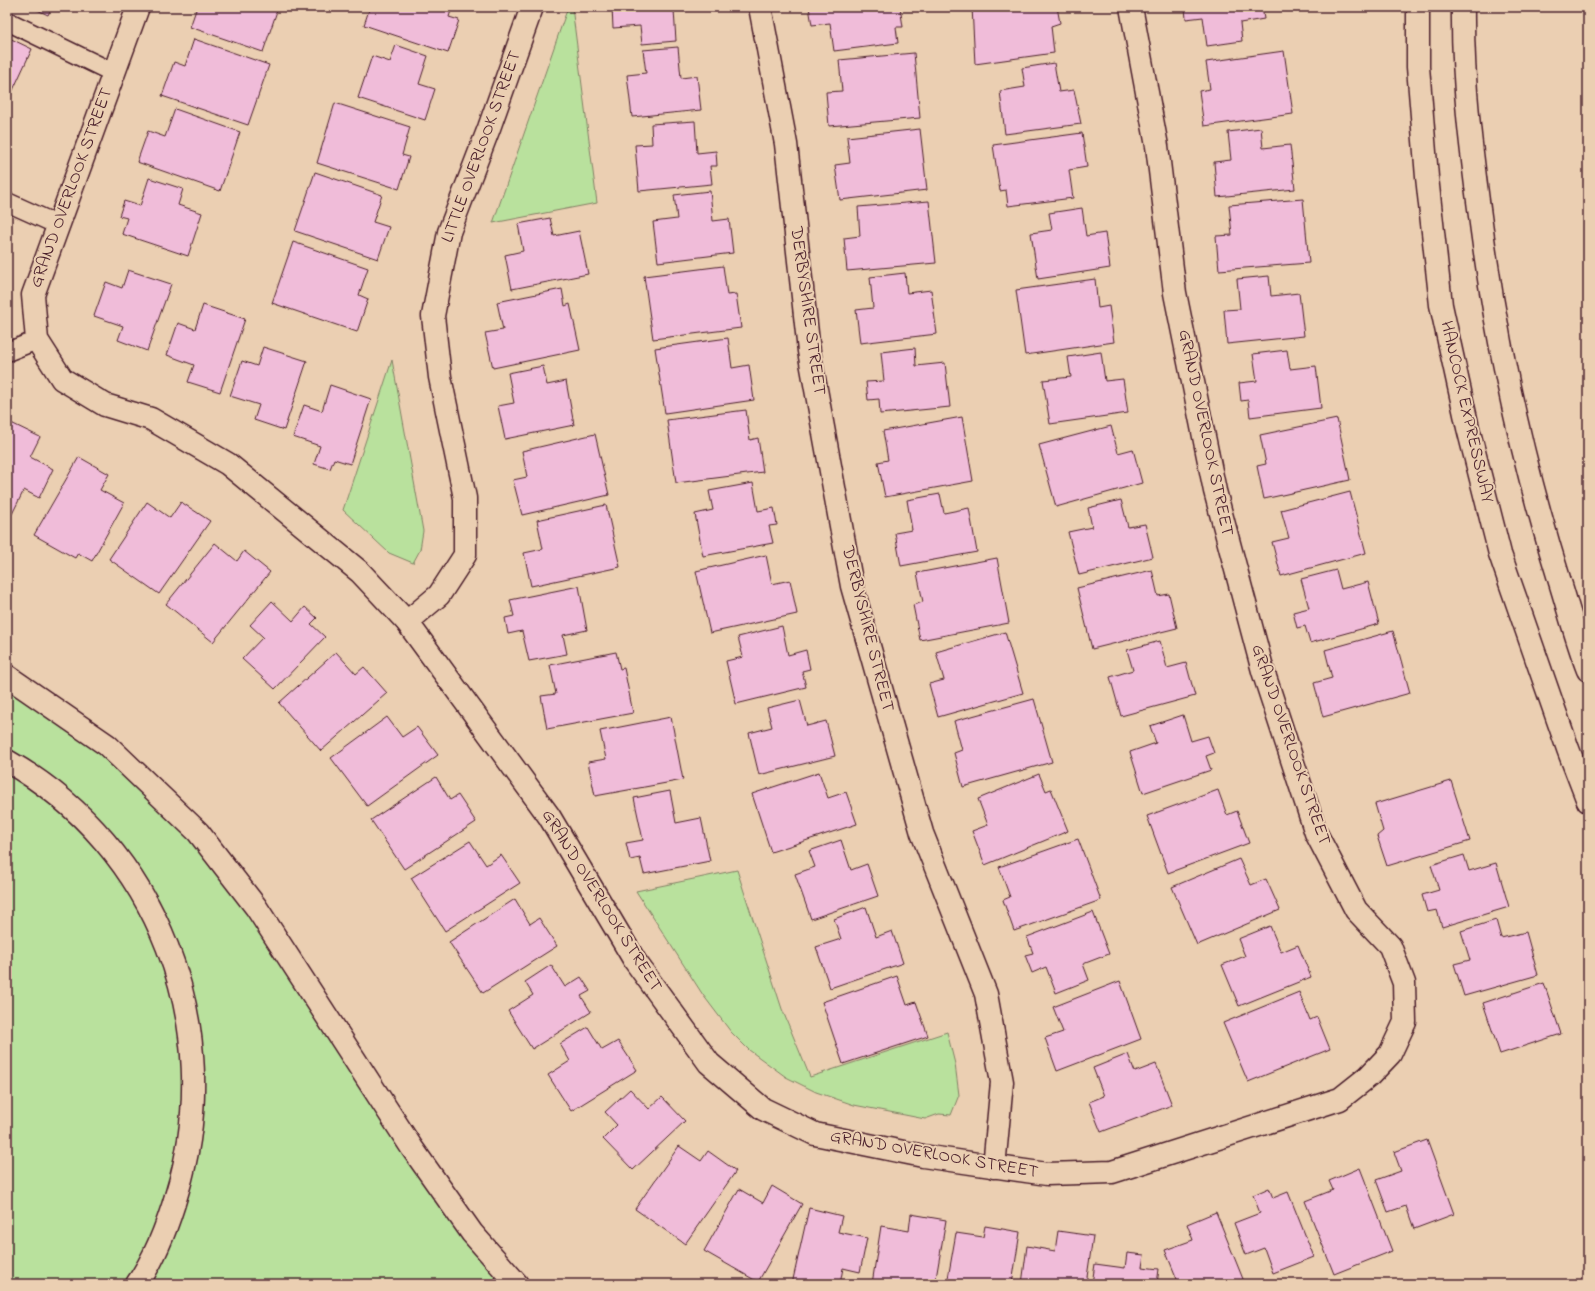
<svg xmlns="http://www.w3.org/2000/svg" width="1595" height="1291" font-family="'Indie Flower',sans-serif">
  <rect width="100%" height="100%" fill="#ebcfb2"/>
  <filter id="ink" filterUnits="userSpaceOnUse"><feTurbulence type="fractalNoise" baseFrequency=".025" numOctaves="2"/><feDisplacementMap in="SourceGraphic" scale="8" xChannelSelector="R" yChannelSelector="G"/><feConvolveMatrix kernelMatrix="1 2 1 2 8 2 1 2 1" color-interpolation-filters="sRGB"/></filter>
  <g filter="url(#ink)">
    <!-- green -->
    <g fill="#b9e19d" stroke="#828064">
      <polygon points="568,7 572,7 597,203 493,223"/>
      <polygon points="392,360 423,531 420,550 413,563 389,553 343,510"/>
      <polygon points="7,687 107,745 256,907 517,1284 7,1284"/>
      <polygon points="737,870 782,1009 810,1077 947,1032 955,1064 959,1095 951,1115 939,1114 925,1119 854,1105 816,1092 786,1077 749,1050 731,1032 703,995 636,891"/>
    </g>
    <!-- building -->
    <g fill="#f0bcd9" stroke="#4a1f2b">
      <polygon points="31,7 52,7 48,15"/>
      <polygon points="197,7 267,7 277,11 263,52 190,27"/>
      <polygon points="370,7 452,7 449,17 459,20 448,53 364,25"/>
      <polygon points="612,7 690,7 690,8 674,10 676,41 642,44 640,26 613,28"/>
      <polygon points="809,7 900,7 903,27 896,27 898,43 834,51 830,23 812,25"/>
      <polygon points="972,7 1057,7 1060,23 1051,26 1054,53 975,64"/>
      <polygon points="1185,7 1262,7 1264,19 1240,23 1242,41 1207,46 1203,17 1186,19"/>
      <polygon points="7,37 32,49 7,103"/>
      <polygon points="194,39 269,65 248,125 162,96 174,62 185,66"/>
      <polygon points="396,45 428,56 419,84 435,89 425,120 358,98 372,56 390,62"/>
      <polygon points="678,47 681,78 697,76 701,110 632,117 627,75 646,73 643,50"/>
      <polygon points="1284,51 1293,114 1204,126 1199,91 1210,89 1206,62"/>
      <polygon points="914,53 920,118 829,126 826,92 842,91 839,60"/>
      <polygon points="1054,63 1059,92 1074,90 1081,124 1005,134 1000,91 1025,87 1022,68"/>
      <polygon points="335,103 410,127 402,155 409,157 399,189 317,163"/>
      <polygon points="175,109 240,132 220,191 137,162 148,131 165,137"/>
      <polygon points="695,121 697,153 716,151 717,166 710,166 712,184 639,191 635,145 652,144 651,124"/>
      <polygon points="1261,128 1263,148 1290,145 1295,189 1217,197 1214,162 1231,160 1228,132"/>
      <polygon points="920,129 927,190 840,200 835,165 850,163 847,137"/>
      <polygon points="1082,133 1087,167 1069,170 1073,198 1008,206 1006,190 1000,191 993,145"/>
      <polygon points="315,172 382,195 373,222 389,227 378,259 295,231"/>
      <polygon points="149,178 183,189 178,205 202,213 188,256 122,234 127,218 119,216 124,201 140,206"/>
      <polygon points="710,191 713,221 729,219 733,253 658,262 653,222 677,219 674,195"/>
      <polygon points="1303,199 1309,263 1219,270 1216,236 1232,235 1229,205"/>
      <polygon points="929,201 936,263 847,271 844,238 860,236 858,207"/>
      <polygon points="1082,208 1086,236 1105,233 1110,268 1038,279 1031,233 1052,230 1049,213"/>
      <polygon points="550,218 554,236 579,231 588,274 512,289 505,255 523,251 518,224"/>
      <polygon points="293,242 368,268 359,295 368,299 357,332 272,303"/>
      <polygon points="723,266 727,295 736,294 741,328 653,339 644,276"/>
      <polygon points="128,270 171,284 147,351 118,340 123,326 94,316 106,282 122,288"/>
      <polygon points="905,273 907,293 931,290 937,334 860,343 856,310 873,308 870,277"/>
      <polygon points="1269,276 1271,296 1299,293 1304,336 1227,344 1224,310 1240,309 1237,279"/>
      <polygon points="1095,279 1098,308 1109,306 1114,342 1025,355 1016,290"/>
      <polygon points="562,289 565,306 570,304 580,350 493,368 485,333 503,330 497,302"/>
      <polygon points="203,305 245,319 220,392 188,382 194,365 167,355 178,323 195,329"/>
      <polygon points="728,338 732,368 749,365 754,400 665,413 655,348"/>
      <polygon points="263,347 307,361 284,430 254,420 259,405 230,396 242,361 257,366"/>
      <polygon points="915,348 916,366 945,363 950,407 880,414 879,399 868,400 866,382 884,381 881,352"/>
      <polygon points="1287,350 1290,369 1316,366 1321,408 1250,417 1248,400 1241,401 1239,383 1257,381 1253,354"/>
      <polygon points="1101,352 1105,381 1123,379 1128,413 1050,424 1043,380 1071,377 1068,357"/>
      <polygon points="543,366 547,385 566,381 574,425 505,439 498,406 514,403 508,373"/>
      <polygon points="330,385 371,399 350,464 334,459 330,469 314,464 320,446 293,437 304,405 322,411"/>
      <polygon points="746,410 750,440 758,438 763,472 676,483 667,420"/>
      <polygon points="962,417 973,481 885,497 878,462 888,460 883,431"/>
      <polygon points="1337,419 1350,480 1264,499 1257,466 1266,464 1260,435"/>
      <polygon points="7,421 40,437 30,457 53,469 39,498 24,490 12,514 7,512"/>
      <polygon points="1111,426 1118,453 1133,449 1142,483 1056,507 1039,445"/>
      <polygon points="595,434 609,495 522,515 513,480 527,477 522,451"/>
      <polygon points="79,457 109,474 100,490 124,503 92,561 78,553 75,558 34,535"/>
      <polygon points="753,483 758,511 774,508 777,525 769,526 773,543 703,556 695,514 713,510 709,491"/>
      <polygon points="1350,492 1366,553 1281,576 1272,542 1289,538 1281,510"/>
      <polygon points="940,494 944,513 969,508 977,552 901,566 895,533 912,530 907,500"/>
      <polygon points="1121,500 1128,527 1145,524 1153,557 1079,575 1068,532 1092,527 1088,508"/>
      <polygon points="147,502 170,518 181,502 210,521 159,594 109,559"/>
      <polygon points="606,505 620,567 531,586 524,553 543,549 537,520"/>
      <polygon points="215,543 237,561 244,551 270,572 213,642 166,604"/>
      <polygon points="766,555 772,584 790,580 797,614 710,633 696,571"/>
      <polygon points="997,558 1009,623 920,640 913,605 923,602 917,573"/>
      <polygon points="1152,570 1158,596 1169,594 1177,628 1092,649 1077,588"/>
      <polygon points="1336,570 1341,589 1368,582 1379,624 1310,643 1305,626 1297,628 1293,612 1309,608 1301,579"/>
      <polygon points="579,586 587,630 563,635 567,654 529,661 522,631 508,634 505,618 514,616 510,600"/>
      <polygon points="272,601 293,621 305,607 317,618 311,624 325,637 275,689 242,659 263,637 250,625"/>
      <polygon points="782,626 788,655 806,650 810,669 802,671 806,687 736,704 726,661 743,657 738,637"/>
      <polygon points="1393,631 1410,693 1323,717 1314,683 1332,678 1325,650"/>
      <polygon points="1005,632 1023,693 938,717 929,684 944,680 936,652"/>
      <polygon points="1160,641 1167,668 1186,663 1195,696 1121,716 1110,677 1133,670 1127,650"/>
      <polygon points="336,652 356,674 364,667 387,693 321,751 279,703"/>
      <polygon points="616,652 620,669 624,668 633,713 547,729 541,696 556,694 550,665"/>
      <polygon points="1034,699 1052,762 963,787 954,753 962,750 954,721"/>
      <polygon points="800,700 807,726 826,721 835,756 759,775 749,733 772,727 767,708"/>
      <polygon points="1183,715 1191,741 1208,736 1214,753 1206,756 1211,770 1143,793 1130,752 1156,743 1150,726"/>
      <polygon points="387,717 402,737 417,727 438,755 367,806 331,758"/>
      <polygon points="671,717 683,780 595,796 588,762 606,759 600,731"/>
      <polygon points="819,772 828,798 846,792 857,824 771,852 752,794"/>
      <polygon points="1039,774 1046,791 1051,789 1068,831 985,865 972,831 988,825 978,799"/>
      <polygon points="436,777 450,800 458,795 476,822 404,869 371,820"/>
      <polygon points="1451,781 1470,841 1387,866 1377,836 1383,831 1375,804"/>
      <polygon points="1218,790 1227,815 1237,811 1249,843 1168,873 1147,816"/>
      <polygon points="670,791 676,823 701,818 710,861 644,874 640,858 630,860 626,843 643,840 634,798"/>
      <polygon points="1078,839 1101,900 1014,931 1003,900 1010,897 999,867"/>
      <polygon points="841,840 851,870 867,864 878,896 811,919 795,874 815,867 809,851"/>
      <polygon points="470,841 486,865 501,855 520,883 445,931 411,878"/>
      <polygon points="1464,855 1469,871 1496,863 1509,907 1442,927 1437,910 1427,912 1422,895 1439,890 1431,865"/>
      <polygon points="1239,859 1251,885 1266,879 1280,910 1197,945 1172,887"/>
      <polygon points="515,899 530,924 539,918 557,946 483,993 449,942"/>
      <polygon points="866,907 876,937 892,931 903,963 830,988 816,947 841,939 834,919"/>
      <polygon points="1093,912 1109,954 1083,964 1089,980 1056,993 1046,967 1032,973 1025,955 1033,953 1027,937"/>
      <polygon points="1496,920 1501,938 1526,932 1538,975 1464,996 1454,964 1470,960 1461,931"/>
      <polygon points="1270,926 1281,952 1298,945 1311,977 1239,1006 1222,965 1245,956 1238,939"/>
      <polygon points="551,965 565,987 581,977 590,991 581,996 591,1012 532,1049 508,1011 533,995 525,982"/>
      <polygon points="897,976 907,1005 916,1002 928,1036 843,1064 822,1002"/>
      <polygon points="1120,981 1141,1039 1057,1071 1045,1038 1063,1032 1053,1007"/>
      <polygon points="1544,983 1561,1034 1500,1054 1483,1003"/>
      <polygon points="1299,992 1310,1020 1317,1017 1330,1049 1248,1082 1223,1023"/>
      <polygon points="588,1027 602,1050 618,1041 637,1070 571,1111 548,1075 570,1061 560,1044"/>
      <polygon points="1128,1054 1135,1072 1156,1064 1172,1105 1101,1132 1089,1102 1104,1096 1093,1068"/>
      <polygon points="630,1089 649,1109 662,1097 685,1121 633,1170 603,1139 617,1125 605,1112"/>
      <polygon points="1427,1140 1454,1214 1414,1229 1406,1206 1388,1212 1376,1180 1401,1171 1394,1152"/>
      <polygon points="679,1146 701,1161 708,1151 736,1171 685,1244 635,1209"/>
      <polygon points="1360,1168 1392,1251 1334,1274 1305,1201 1333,1190 1329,1181"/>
      <polygon points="772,1186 802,1204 758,1282 704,1251 739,1189 763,1203"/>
      <polygon points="1269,1188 1273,1198 1288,1192 1314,1257 1273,1273 1264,1248 1246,1255 1234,1223 1260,1213 1253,1195"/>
      <polygon points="809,1208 842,1216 838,1232 867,1238 860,1272 843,1268 840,1284 792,1284"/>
      <polygon points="1216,1212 1245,1284 1179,1284 1165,1250 1193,1240 1187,1224"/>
      <polygon points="911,1214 946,1220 935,1284 872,1284 881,1226 909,1231"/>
      <polygon points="985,1226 1020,1232 1012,1284 947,1284 956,1233 983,1237"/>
      <polygon points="1058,1231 1093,1236 1086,1284 1022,1284 1027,1246 1055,1251"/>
      <polygon points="1127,1253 1144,1255 1142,1267 1159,1269 1157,1284 1092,1284 1095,1264 1125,1268"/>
    </g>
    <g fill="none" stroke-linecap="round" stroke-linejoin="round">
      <defs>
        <g id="lane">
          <polyline points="7,21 114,73"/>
          <polyline points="7,202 58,225"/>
          <polyline points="7,352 37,340"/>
        </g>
        <g id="street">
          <polyline points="138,7 33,295 37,340 62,379 105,405 151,419 228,464 360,572 407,622 549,816 635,961 709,1063 763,1109 815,1134 923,1156 1047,1174 1112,1172 1340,1099 1369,1076 1390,1054 1405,1022 1404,983 1390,946 1356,910 1316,833 1263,671 1215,491 1175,293 1157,146 1131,7"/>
          <polyline points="760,7 786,144 809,351 852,586 922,833 986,994 1002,1082 994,1167"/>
          <polyline points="407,622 439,595 465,555 465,498 440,377 433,316 449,232 489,128 532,7"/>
        </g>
        <g id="primary">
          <polyline points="1418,7 1418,67 1427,177 1441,305 1468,428 1500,554 1568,749 1588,801"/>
          <path d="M1463,7C1462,82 1472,157 1482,231C1498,350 1524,467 1560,582C1569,611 1577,642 1588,670"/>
        </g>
        <g id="highway">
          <polyline points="7,676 107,745 198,832 256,907 412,1148 472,1233 517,1284"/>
          <path d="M7,761C158,846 227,1028 177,1193C168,1224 156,1257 137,1284"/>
        </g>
      </defs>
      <!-- lane casing -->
      <use href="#lane" stroke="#4a1f2b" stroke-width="21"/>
      <!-- street casing -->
      <use href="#street" stroke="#4a1f2b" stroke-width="25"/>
      <!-- primary casing -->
      <use href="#primary" stroke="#4a1f2b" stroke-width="25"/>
      <!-- highway casing -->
      <use href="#highway" stroke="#4a1f2b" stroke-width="25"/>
      <!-- lane -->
      <use href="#lane" stroke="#ebcfb2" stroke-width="18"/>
      <!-- street -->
      <use href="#street" stroke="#ebcfb2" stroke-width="22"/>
      <!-- primary -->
      <use href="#primary" stroke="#ebcfb2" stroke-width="22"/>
      <!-- highway -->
      <use href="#highway" stroke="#ebcfb2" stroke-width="22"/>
    </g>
  </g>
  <g text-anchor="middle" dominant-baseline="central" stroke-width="4" stroke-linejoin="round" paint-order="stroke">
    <!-- street labels -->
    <g font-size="18" fill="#4a1f2b" stroke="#ebcfb2">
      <text transform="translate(482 147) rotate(-70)">LITTLE OVERLOOK STREET</text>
      <text transform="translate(72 188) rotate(-70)">GRAND OVERLOOK STREET</text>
      <text transform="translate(807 311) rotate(82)">DERBYSHIRE STREET</text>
      <text transform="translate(1466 412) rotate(77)">HANCOCK EXPRESSWAY</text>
      <text transform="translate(1205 433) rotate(78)">GRAND OVERLOOK STREET</text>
      <text transform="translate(867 629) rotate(76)">DERBYSHIRE STREET</text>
      <text transform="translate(1290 745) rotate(71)">GRAND OVERLOOK STREET</text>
      <text transform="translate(601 901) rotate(58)">GRAND OVERLOOK STREET</text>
      <text transform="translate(934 1155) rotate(10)">GRAND OVERLOOK STREET</text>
    </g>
  </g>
  <!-- margin -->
  <rect width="1595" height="1291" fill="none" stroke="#ebcfb2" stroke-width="24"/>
  <rect x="12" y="12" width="1571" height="1267" fill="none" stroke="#4a1f2b" stroke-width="1.5" filter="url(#ink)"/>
</svg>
